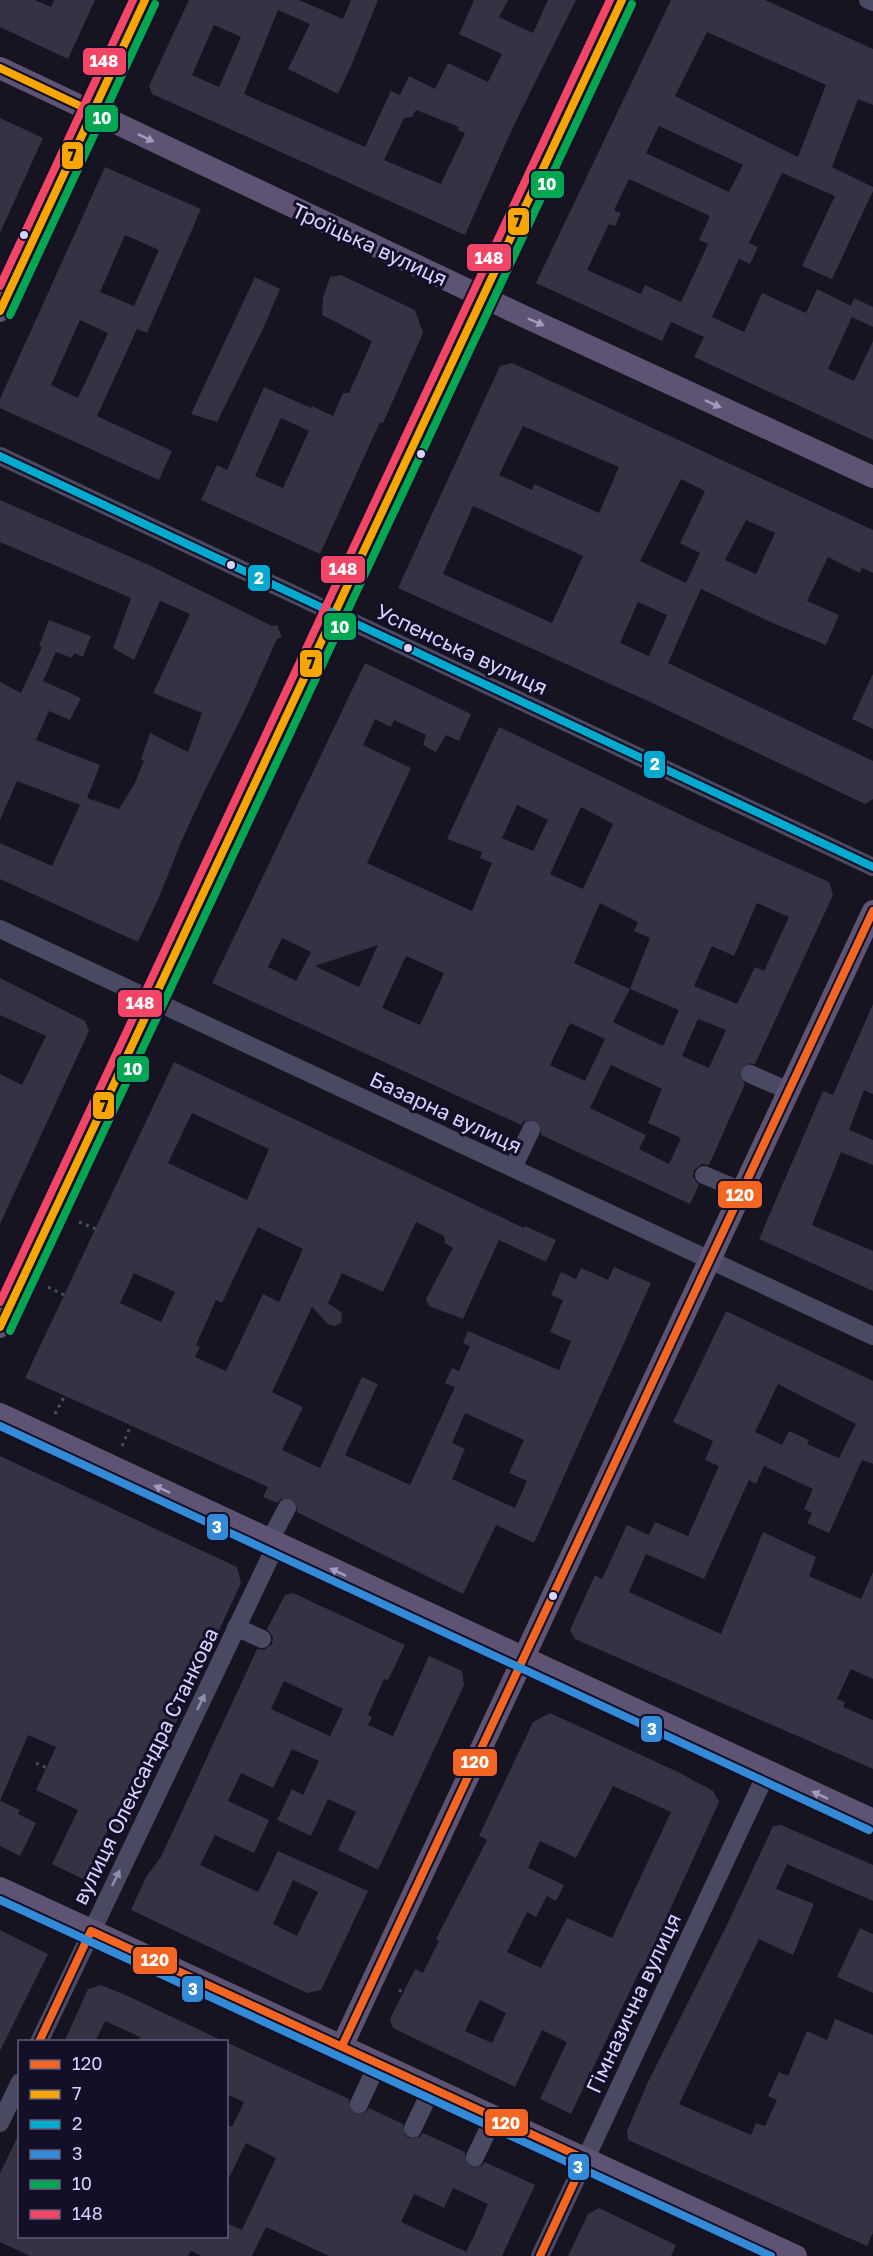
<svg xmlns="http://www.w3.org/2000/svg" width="873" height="2256" font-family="'Golos Text',sans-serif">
  <rect width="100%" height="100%" fill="#161421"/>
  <!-- building -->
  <g fill="#343243" fill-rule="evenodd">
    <polygon points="0,0 35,0 51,7 54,0 95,0 68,59 0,27"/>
    <path d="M189,0H299L343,19L351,0H378L352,64L338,94L288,69L310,24L278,10L244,94L365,147L391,91L400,95L409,76L435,89L448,63L488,82L502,54L459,34L474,0H508L499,17L533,33L548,0H576L514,125L465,235L152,94L149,86ZM214,25L241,37L219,87L192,75ZM416,110L459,127L457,130L465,133L441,184L384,160L404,118L412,117Z"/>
    <path d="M671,0H765L873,49V105L858,99L832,167L873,187V191L832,279L802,266L835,196L782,173L749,243L758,247L750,264L739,259L712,317L744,332L762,293L806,313L817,289L851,306L854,298L873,307V327L852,317L828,369L854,381L873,341V440L694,357L704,337L671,322L662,341L536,283ZM707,32L826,85L798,157L675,96ZM659,126L743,165L729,192L646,153ZM629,179L710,216L699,240L708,244L681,302L645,285L641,294L587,270L609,224L615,226L621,213L614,210Z"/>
    <polygon points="0,118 43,138 0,233"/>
    <path d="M105,167L201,209L147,333L137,329L97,416L172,451L159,480L0,408V399ZM125,235L159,250L134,306L100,292ZM80,320L108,333L78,398L51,385Z"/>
    <path d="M341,275L415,310L423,333L383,423L380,422L320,554L201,500L217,465L227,470L264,387L311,408L312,406L333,416L343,393H349L372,341L322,315L323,298L330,277ZM281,418L309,431L283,488L255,476Z"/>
    <polygon points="255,277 280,289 263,329 217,422 191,414"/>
    <path d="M512,363L873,530V573L862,568L860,573L828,557L807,601L839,615L826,645L768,621L701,589L668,663L873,761V799L865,804L650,702L398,588L500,366ZM523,426L619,467L599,513L534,484L532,490L499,475ZM681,479L705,491L680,543L700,553L686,583L640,561ZM473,506L583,556L552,623L443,574ZM746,520L775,533L756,574L725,560ZM638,602L667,615L649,656L620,643Z"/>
    <polygon points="0,500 149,565 272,626 277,625 282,637 277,639 246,708 204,792 182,840 160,895 138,942 0,879 0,843 52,866 80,805 17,781 0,820 0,682 21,693 42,647 39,646 49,620 91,636 83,657 74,653 72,658 56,652 43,681 81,698 70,720 49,711 36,740 100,765 87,798 119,809 134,785 144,761 141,759 150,733 188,752 202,713 153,693 190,614 160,601 134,660 113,648 131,598 0,542"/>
    <path d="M365,663L471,714L459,741L446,735L436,752L423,745L426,735L394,720L391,727L375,719L363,745L411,768L367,863L472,911L492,863L480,858L482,852L447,839L499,727L700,824L829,882L833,895L755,1064L748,1063L740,1069L739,1076L745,1084L709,1165L702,1164L694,1170L693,1177L699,1185L690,1204L541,1135V1124L535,1120H525L521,1125L212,983ZM517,805L548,820L533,851L502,838ZM581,807L613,824L583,889L550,874ZM600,903L638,922L634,931L650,938L630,989L574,963ZM757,903L789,917L764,971L755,967L737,1004L694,986L712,946L734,956ZM282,938L311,952L296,981L268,967ZM378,945L359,987L315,966ZM406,956L444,973L420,1025L382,1008ZM630,989L679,1010L663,1046L613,1022ZM698,1019L726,1030L709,1068L682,1056ZM570,1023L605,1039L585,1081L550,1065ZM611,1065L662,1089L648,1123L681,1138L669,1164L639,1149L646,1135L590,1108Z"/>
    <polygon points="873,674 873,729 852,719"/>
    <polygon points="0,978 85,1021 89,1031 0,1224 0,1074 22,1085 46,1036 0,1015"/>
    <polygon points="873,1004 873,1094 864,1090 849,1130 873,1140 873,1165 841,1152 812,1225 873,1251 873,1291 759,1239 823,1091 833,1095"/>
    <path d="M174,1062L524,1228L525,1226L556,1240L546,1262L499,1240L463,1319L429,1306L426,1299L453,1248L445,1243L444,1236L416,1222L383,1292L342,1273L328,1303L342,1313L341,1323L335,1326L328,1324L312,1307L272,1392L303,1407L282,1450L320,1468L362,1377L378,1384L345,1455L410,1485L455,1387L445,1383L452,1368L459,1371L470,1346L463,1343L468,1331L559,1370L571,1341L550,1332L563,1300L551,1295L561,1272L576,1279L581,1268L608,1280L614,1267L651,1283L534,1543L496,1525L463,1594L297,1512V1503L292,1498H282L277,1503L263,1497L268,1487L25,1378ZM192,1113L269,1149L247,1200L168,1163ZM258,1227L303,1249L279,1302L263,1294L226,1371L195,1357L200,1347L196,1345L216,1300L222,1303ZM134,1273L175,1292L161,1322L120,1303ZM465,1413L524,1440L509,1473L527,1481L515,1508L452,1479L465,1449L452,1443Z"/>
    <path d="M726,1311L873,1381V1464L862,1460L829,1533L807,1523L812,1513L804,1509L813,1489L764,1466L756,1484L749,1480L704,1579L646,1554L629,1592L721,1634L763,1532L816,1557L809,1576L861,1599L873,1572V1679L851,1669L837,1699L845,1702L843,1707L873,1720V1769L575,1639L570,1630L595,1575L602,1579L627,1525L649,1535L655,1522L688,1536L719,1466L705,1460L713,1441L673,1422ZM778,1384L856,1424L839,1458L807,1444L809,1440L789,1431L782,1445L755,1432Z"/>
    <polygon points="0,1456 237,1567 241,1583 125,1832 110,1825 85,1880 52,1864 78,1810 36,1790 56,1747 28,1735 0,1801 20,1810 18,1814 36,1823 20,1856 0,1846"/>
    <path d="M293,1593L405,1645L388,1680L384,1679L368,1715L372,1717L368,1725L393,1736L429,1656L462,1671L464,1685L378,1870L338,1850L356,1812L328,1799L311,1836L277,1820L292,1789L303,1795L319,1761L292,1749L273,1788L241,1773L228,1801L269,1820L254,1853L215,1835L200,1865L258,1892L278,1851L368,1891L321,1990L307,1993L131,1910L146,1877L161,1857L257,1649L264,1650L272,1644L273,1637L267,1629L285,1595ZM284,1681L343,1709L330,1736L271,1709ZM293,1880L318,1892L297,1936L273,1924Z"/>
    <path d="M550,1713L678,1772L713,1791L719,1802L643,1969L641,1968L571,2114L540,2099L567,2042L542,2030L515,2087L393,2028L390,2019L415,1969L423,1973L439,1941L436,1939L487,1840L479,1836L533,1722ZM613,1786L671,1812L612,1938L567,1918L541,1968L507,1952L527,1912L536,1917L547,1896L556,1901L564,1885L528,1868L540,1841L576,1858ZM480,2000L506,2013L492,2043L465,2031Z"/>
    <polygon points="781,1825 873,1865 873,1901 787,1864 776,1889 814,1904 793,1955 759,1939 679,2104 751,2135 756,2123 765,2126 777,2100 768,2096 779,2072 788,2076 807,2031 827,2040 835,2019 873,2035 873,2233 867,2246 628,2140 627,2131 647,2084 727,1925 773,1826"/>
    <polygon points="860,1928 873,1934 873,1993 837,1977"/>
    <polygon points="0,1930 48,1954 0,2051"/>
    <polygon points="101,1985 130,1997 225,2042 138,2042 140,2037 105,2021 95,2042 64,2042 88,1989"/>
    <path d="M226,2042L349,2099L350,2110L355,2114L365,2113L369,2108L403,2124V2134L409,2138H419L423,2133L465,2152V2163L471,2167H481L485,2162L535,2185L502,2256H329L266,2227L252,2256H202L191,2251L188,2256H30L0,2242V2173L20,2132V2236H226V2223L242,2230L276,2158L246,2143L226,2184V2124L232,2127L244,2102L226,2094ZM453,2188L488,2204L467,2252L401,2222L414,2194L444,2208Z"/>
    <polygon points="599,2208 676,2245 671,2256 568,2256 588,2214"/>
  </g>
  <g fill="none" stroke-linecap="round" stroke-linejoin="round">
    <!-- minor-tunnel -->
    <g stroke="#333142" stroke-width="18" stroke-dasharray="18 9" stroke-linecap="butt">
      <polyline points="447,171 485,188"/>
      <polyline points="714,1057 750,1074"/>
      <polyline points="531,1130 547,1095"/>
      <polyline points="677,1163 704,1175"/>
      <polyline points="287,1508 310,1463"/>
      <polyline points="343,2138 359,2104"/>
      <polyline points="396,2161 413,2128"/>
      <polyline points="460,2191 475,2157"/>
      <polyline points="468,2248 485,2256"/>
    </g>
    <!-- path -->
    <g stroke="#44505f" stroke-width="3" stroke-dasharray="3 4.5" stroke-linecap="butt">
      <polyline points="79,1222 96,1229"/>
      <polyline points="48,1287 64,1295"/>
      <polyline points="55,1414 65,1395"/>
      <polyline points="122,1446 131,1425"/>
      <polyline points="36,1763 47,1768"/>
      <polyline points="399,1990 403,1992"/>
    </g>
    <!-- minor -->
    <g stroke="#4a4962" stroke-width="18">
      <polyline points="868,0 873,2"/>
      <polyline points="0,456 873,867"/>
      <polyline points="0,929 873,1336"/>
      <polyline points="750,1074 789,1091"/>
      <polyline points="513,1168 531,1130"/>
      <polyline points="704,1175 742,1191"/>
      <polyline points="270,1540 287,1508"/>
      <polyline points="236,1627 262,1639"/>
      <polyline points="39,2042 277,1543"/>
      <polyline points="359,2104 378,2063"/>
      <polyline points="0,2123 20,2082"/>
      <polyline points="413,2128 432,2088"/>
      <polyline points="475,2157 494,2117"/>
      <polyline points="540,2256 768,1770"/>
    </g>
    <!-- major -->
    <g stroke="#5e5373" stroke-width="22">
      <polyline points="0,68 523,316 873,477"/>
      <polyline points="0,311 145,0"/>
      <polyline points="0,1327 325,631 622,0"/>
      <polyline points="0,1414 873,1820"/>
      <polyline points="0,1888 796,2256"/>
      <polyline points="342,2046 873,911"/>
    </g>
    <defs>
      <g id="bus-1">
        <polyline points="39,2042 91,1931 585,2159 540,2256"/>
        <polyline points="342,2046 873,911"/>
      </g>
      <g id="bus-2">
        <polyline points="0,68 93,112"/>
        <polyline points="0,311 145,0"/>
        <polyline points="0,1327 622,0"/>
      </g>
      <polyline id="bus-3" points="0,456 873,867"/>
      <g id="bus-4">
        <polyline points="0,1426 869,1830"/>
        <polyline points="0,1900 771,2256"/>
      </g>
      <g id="bus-5">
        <polyline points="10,315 155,4"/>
        <polyline points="10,1331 632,4"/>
      </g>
      <g id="bus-6">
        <polyline points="0,286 133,0"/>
        <polyline points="0,1302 610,0"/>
      </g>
    </defs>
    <!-- bus-1 casing -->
    <use href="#bus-1" stroke="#130f26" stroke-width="12"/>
    <!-- bus-2 casing -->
    <use href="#bus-2" stroke="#130f26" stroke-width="12"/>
    <!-- bus-3 casing -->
    <use href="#bus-3" stroke="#130f26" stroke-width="12"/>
    <!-- bus-4 casing -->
    <use href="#bus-4" stroke="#130f26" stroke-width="12"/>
    <!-- bus-5 casing -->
    <use href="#bus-5" stroke="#130f26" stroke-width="12"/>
    <!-- bus-6 casing -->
    <use href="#bus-6" stroke="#130f26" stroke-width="12"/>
    <!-- bus-1 -->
    <use href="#bus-1" stroke="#f26522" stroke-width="8"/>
    <!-- bus-2 -->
    <use href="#bus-2" stroke="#f7a600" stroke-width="8"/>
    <!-- bus-3 -->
    <use href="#bus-3" stroke="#00a9ce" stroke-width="8"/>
    <!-- bus-4 -->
    <use href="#bus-4" stroke="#338bd7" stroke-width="8"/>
    <!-- bus-5 -->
    <use href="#bus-5" stroke="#00a651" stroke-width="8"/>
    <!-- bus-6 -->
    <use href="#bus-6" stroke="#f34667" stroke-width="8"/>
  </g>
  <!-- one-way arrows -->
  <defs><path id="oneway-solid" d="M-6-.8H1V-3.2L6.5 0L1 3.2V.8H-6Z" transform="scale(1.5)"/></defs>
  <g fill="#a29ac0">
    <use href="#oneway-solid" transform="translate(146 138) rotate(26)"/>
    <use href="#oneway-solid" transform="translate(536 322) rotate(24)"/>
    <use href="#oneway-solid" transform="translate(713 404) rotate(25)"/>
    <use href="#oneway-solid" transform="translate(162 1489) rotate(-155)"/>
    <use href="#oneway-solid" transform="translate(338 1572) rotate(-155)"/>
    <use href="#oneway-solid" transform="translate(820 1795) rotate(-155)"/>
  </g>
  <g fill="#928eb0">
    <use href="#oneway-solid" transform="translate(201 1702) rotate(-64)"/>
    <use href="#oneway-solid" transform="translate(116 1878) rotate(-64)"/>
  </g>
  <!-- markers -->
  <g fill="#d9d4ff" stroke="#130f26" stroke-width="2">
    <circle cx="24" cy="235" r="5"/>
    <circle cx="421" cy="454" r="5"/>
    <circle cx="231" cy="565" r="5"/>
    <circle cx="408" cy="648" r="5"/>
    <circle cx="553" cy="1596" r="5"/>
  </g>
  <g text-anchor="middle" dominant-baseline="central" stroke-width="6" stroke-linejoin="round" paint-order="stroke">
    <!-- street labels -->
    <g font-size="21" fill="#d9d4ff" stroke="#130f26">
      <text transform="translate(370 244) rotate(25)">Троїцька вулиця</text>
      <text transform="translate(462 649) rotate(25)">Успенська вулиця</text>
      <text transform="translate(446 1112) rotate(25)">Базарна вулиця</text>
      <text transform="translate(145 1766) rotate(-64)">вулиця Олександра Станкова</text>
      <text transform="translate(633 2003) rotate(-65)">Гімназична вулиця</text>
    </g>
  </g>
  <g stroke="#130f26" stroke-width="2">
    <rect x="82" y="47" width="45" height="29" rx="6" fill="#f34667"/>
    <rect x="84" y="104" width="35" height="29" rx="6" fill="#00a651"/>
    <rect x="61" y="141" width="23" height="29" rx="6" fill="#f7a600"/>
    <rect x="530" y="170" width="35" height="29" rx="6" fill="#00a651"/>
    <rect x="507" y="207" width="23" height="29" rx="6" fill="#f7a600"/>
    <rect x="466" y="243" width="46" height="29" rx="6" fill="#f34667"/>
    <rect x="320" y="555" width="46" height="29" rx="6" fill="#f34667"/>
    <rect x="247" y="564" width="24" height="28" rx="6" fill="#00a9ce"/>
    <rect x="323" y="612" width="34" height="29" rx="6" fill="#00a651"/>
    <rect x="299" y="649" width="24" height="29" rx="6" fill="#f7a600"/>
    <rect x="643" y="750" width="23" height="29" rx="6" fill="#00a9ce"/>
    <rect x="117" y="989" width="46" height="29" rx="6" fill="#f34667"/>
    <rect x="116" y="1055" width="34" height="28" rx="6" fill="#00a651"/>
    <rect x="92" y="1091" width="23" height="29" rx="6" fill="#f7a600"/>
    <rect x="717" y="1180" width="46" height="29" rx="6" fill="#f26522"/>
    <rect x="206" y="1513" width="23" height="28" rx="6" fill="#338bd7"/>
    <rect x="640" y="1715" width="23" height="28" rx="6" fill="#338bd7"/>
    <rect x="452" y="1748" width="46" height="29" rx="6" fill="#f26522"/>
    <rect x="132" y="1946" width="46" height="29" rx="6" fill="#f26522"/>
    <rect x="181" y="1975" width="23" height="28" rx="6" fill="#338bd7"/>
    <rect x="484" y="2108" width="45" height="29" rx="6" fill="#f26522"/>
    <rect x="567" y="2153" width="23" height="28" rx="6" fill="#338bd7"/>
  </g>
  <g font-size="16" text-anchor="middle" font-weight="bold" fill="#fff">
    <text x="104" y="67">148</text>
    <text x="102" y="124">10</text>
    <text x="547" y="190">10</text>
    <text x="489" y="264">148</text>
    <text x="343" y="575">148</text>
    <text x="259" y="584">2</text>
    <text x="340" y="633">10</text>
    <text x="655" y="770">2</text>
    <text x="140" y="1009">148</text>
    <text x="133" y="1075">10</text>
    <text x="740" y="1201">120</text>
    <text x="217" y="1533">3</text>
    <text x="652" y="1735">3</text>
    <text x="475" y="1768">120</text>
    <text x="155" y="1966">120</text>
    <text x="193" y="1995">3</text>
    <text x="506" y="2129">120</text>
    <text x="578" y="2173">3</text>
  </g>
  <g font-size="16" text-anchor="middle" font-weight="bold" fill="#111">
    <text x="72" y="161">7</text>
    <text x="518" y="227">7</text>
    <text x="311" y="669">7</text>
    <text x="104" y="1112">7</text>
  </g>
  <!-- legend -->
  <rect x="18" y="2040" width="210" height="198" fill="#130f26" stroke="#625e7d" stroke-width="1.5"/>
  <rect x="30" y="2060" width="30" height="9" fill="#f26522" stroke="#625e7d" stroke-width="1.5"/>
  <text x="72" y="2070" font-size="18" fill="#d9d4ff">120</text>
  <rect x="30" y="2090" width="30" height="9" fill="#f7a600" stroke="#625e7d" stroke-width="1.5"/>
  <text x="72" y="2100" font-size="18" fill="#d9d4ff">7</text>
  <rect x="30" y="2120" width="30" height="9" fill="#00a9ce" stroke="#625e7d" stroke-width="1.5"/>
  <text x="72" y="2130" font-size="18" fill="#d9d4ff">2</text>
  <rect x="30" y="2150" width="30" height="9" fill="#338bd7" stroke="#625e7d" stroke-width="1.5"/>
  <text x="72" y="2160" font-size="18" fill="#d9d4ff">3</text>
  <rect x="30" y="2180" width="30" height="9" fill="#00a651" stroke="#625e7d" stroke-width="1.5"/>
  <text x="72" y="2190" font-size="18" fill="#d9d4ff">10</text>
  <rect x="30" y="2210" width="30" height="9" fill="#f34667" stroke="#625e7d" stroke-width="1.5"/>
  <text x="72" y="2220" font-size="18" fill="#d9d4ff">148</text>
</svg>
